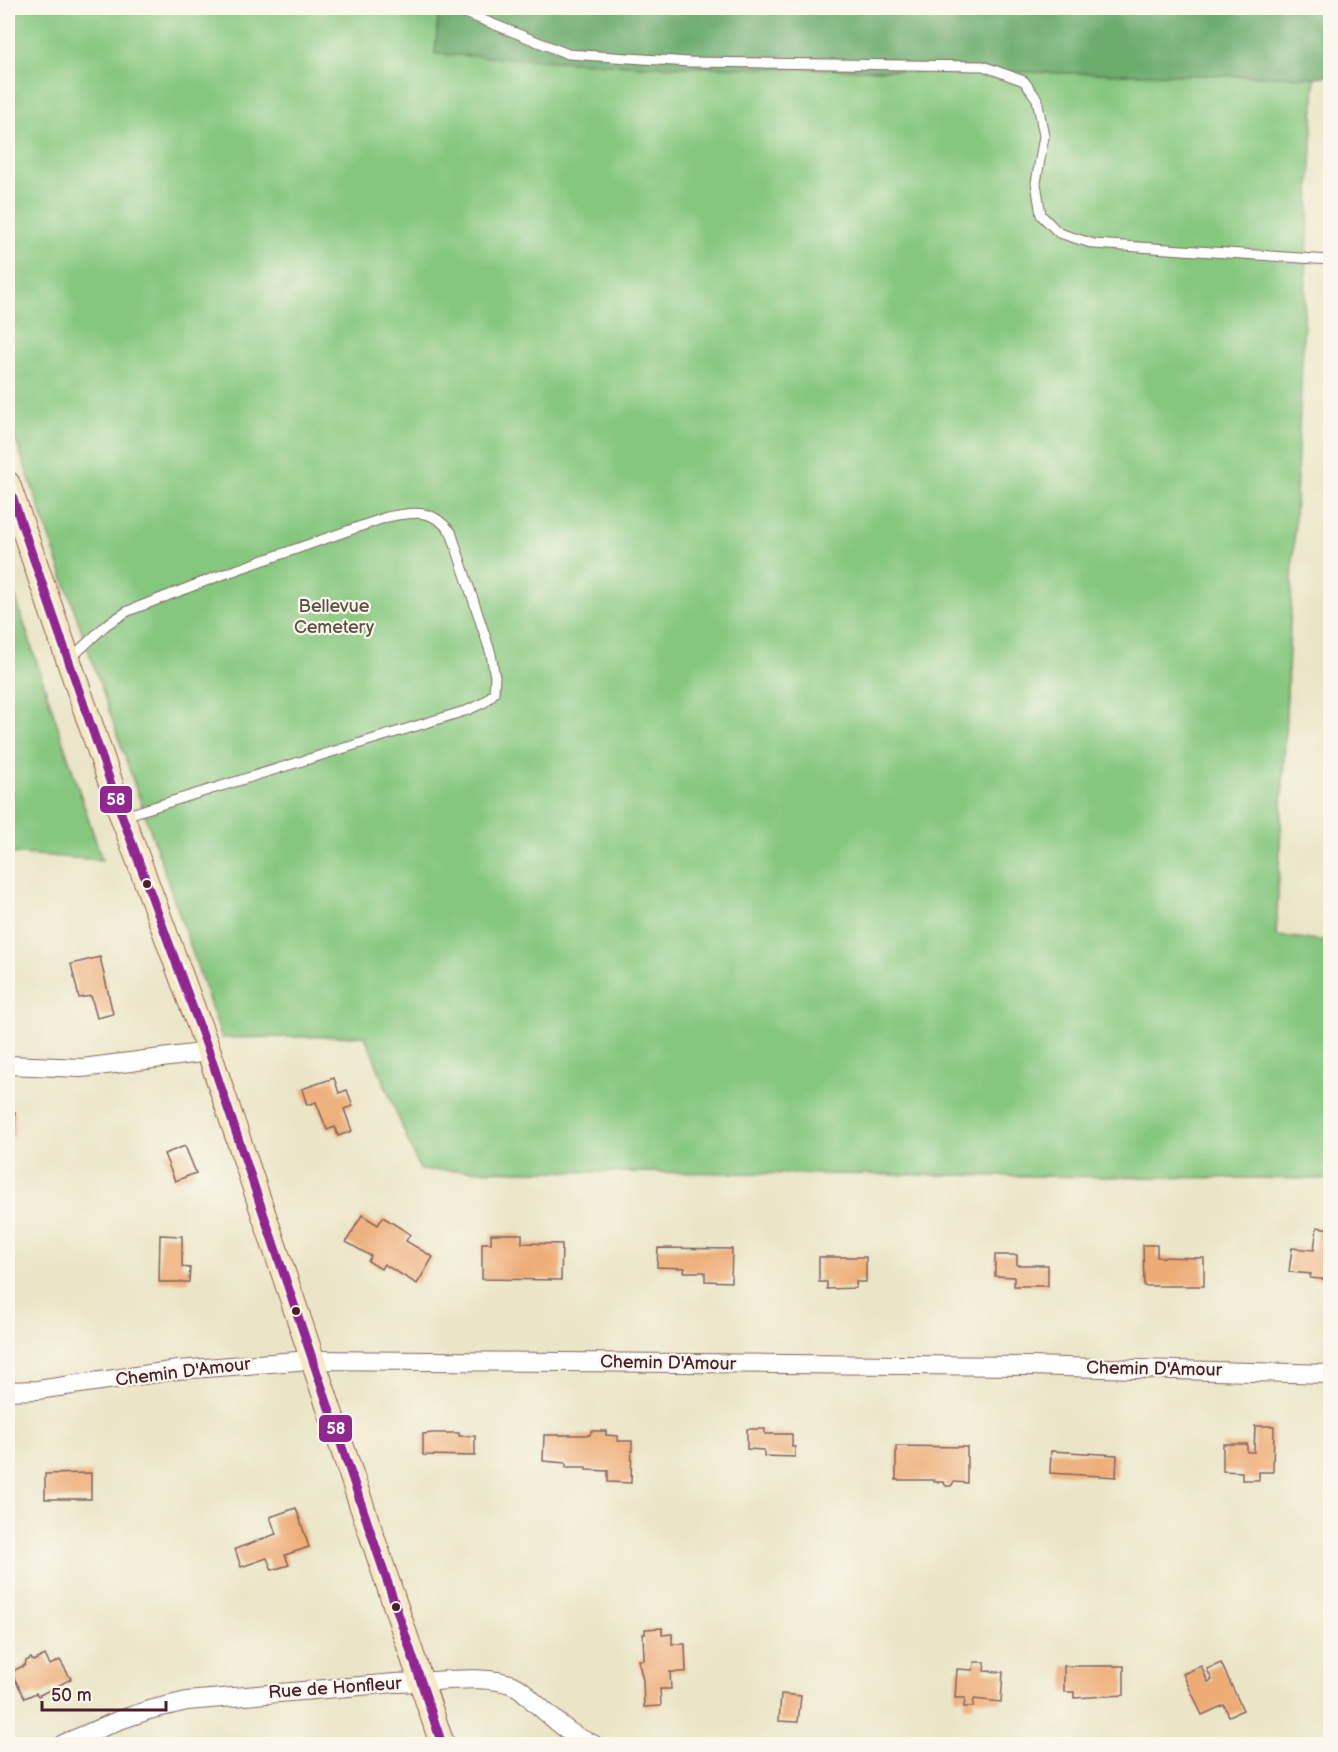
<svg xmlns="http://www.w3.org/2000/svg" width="1338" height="1752" font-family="'Balsamiq Sans',sans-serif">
  <rect width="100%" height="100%" fill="#fbf7ec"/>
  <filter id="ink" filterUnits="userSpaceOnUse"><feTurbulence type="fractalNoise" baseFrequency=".0167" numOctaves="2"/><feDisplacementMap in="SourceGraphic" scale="12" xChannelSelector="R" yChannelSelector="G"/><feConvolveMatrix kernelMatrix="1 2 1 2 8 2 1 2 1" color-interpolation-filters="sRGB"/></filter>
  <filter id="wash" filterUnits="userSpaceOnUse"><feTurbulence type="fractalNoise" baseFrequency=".008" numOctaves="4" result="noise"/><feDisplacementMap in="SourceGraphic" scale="24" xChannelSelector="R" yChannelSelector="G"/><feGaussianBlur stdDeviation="1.35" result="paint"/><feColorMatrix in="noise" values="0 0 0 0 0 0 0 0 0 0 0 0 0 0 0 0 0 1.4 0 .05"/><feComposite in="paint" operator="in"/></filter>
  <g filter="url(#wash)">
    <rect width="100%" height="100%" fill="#eae5c6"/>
    <!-- green -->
    <g fill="#86c77f" stroke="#687355" stroke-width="1.5">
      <polygon points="8,8 439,8 435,53 644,66 1315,77 1276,936 1330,941 1330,1179 420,1170 365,1036 222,1038 8,417"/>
      <polygon points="8,575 102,860 8,853"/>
    </g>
    <!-- forest -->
    <polygon fill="#6cac6e" stroke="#5b664c" stroke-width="1.5" points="439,8 1330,8 1330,76 1315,77 644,66 435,54"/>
    <g id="blocks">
      <!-- building -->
      <g fill="#edac76">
        <polygon points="100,957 113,1014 97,1018 91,996 79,998 71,964"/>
        <polygon points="334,1078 339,1093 347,1090 353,1106 344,1109 352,1131 338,1136 335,1127 327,1130 316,1102 307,1105 302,1089"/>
        <polygon points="8,1111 15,1112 14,1137 8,1136"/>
        <polygon points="185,1146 196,1173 175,1181 164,1154"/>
        <polygon points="362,1215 378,1225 383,1217 410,1234 406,1241 433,1257 417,1284 384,1264 381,1269 368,1261 371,1256 346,1242"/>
        <polygon points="1317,1227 1330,1229 1330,1280 1310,1278 1311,1274 1289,1272 1292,1248 1314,1250"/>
        <polygon points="491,1234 522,1234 522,1243 562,1244 561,1280 482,1279 482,1243 491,1243"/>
        <polygon points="160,1235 182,1236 182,1267 190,1268 189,1282 159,1282"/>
        <polygon points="1143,1245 1157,1245 1157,1257 1204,1258 1204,1286 1144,1286"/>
        <polygon points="658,1248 732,1249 731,1282 705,1281 705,1272 684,1272 685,1268 657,1267"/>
        <polygon points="995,1255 1017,1255 1017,1265 1048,1265 1048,1286 1014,1286 1014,1277 995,1276"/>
        <polygon points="819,1257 866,1257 866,1282 856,1282 856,1288 827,1289 827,1282 819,1282"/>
        <polygon points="1255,1426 1274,1426 1273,1472 1259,1472 1259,1480 1242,1480 1242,1472 1223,1471 1223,1444 1247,1444 1247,1452 1254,1452"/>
        <polygon points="747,1429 765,1429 765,1434 792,1434 792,1447 795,1447 795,1457 764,1456 764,1450 747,1449"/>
        <polygon points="591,1431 606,1431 606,1435 618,1436 618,1441 632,1441 631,1483 608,1482 608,1471 586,1470 586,1467 566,1467 566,1463 543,1461 544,1435 590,1435"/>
        <polygon points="433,1433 459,1433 459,1436 475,1436 475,1456 423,1455 423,1434"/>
        <polygon points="896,1446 967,1447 967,1483 954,1482 951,1486 946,1486 943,1482 934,1482 934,1480 896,1480"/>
        <polygon points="1051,1451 1117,1455 1116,1477 1050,1473"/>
        <polygon points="91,1473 91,1499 45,1499 45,1474"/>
        <polygon points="296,1508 309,1547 285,1555 289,1565 272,1570 267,1558 241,1567 235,1549 276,1534 270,1517"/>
        <polygon points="662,1628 662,1635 672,1634 672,1644 685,1644 686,1672 670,1672 671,1689 660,1689 661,1706 644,1707 643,1680 638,1660 644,1660 643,1634 645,1634 645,1629"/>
        <polygon points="45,1655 50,1665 60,1660 71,1679 38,1696 36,1693 25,1698 11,1672 25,1665 26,1661 31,1658 33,1661"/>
        <polygon points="974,1662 985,1662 984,1671 1003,1672 1001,1702 974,1699 973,1707 964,1707 965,1698 955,1698 957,1669 973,1670"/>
        <polygon points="1221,1663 1243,1710 1229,1716 1224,1705 1202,1715 1183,1674 1201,1666 1208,1682 1212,1680 1207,1669"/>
        <polygon points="1064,1666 1124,1666 1124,1695 1074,1698 1074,1692 1064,1692"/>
        <polygon points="781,1694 801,1696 798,1722 779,1721"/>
      </g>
    </g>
  </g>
  <g filter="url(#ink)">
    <use href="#blocks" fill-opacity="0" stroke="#826461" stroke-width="1.5"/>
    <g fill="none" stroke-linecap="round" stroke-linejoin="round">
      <defs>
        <g id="lane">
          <polyline points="453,8 568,54 689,62 983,66 1024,81 1037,99 1044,136 1036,183 1041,215 1059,233 1094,244 1330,260"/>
          <path d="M70,659L106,625L128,611L216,577L387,517C416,512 431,508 451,532L491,654L495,677L494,693L485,702L468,710L124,816"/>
        </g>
        <g id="street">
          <polyline points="8,1065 82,1068 209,1052"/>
          <polyline points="8,1391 37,1390 178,1370 311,1360 1027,1366 1330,1374"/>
          <path d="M63,1744L117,1721L149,1710L187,1701L395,1683C428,1683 490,1672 517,1687C523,1690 529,1697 534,1702C553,1718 570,1736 593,1744"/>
        </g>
        <polyline id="secondary" points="8,484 122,816 209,1052 442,1744"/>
      </defs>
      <!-- lane casing -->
      <use href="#lane" stroke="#826461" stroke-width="11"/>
      <!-- street casing -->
      <use href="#street" stroke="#826461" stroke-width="20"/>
      <!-- secondary casing -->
      <use href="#secondary" stroke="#826461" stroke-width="26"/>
      <!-- lane -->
      <use href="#lane" stroke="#fff" stroke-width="9"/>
      <!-- street -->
      <use href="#street" stroke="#fff" stroke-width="18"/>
      <!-- secondary -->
      <use href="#secondary" stroke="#f7e8c3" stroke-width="24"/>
      <defs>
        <polyline id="bus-1" points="8,484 122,816 209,1052 442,1744"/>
      </defs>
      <!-- bus-1 casing -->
      <use href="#bus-1" stroke="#fbf7ec" stroke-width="14"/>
      <!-- bus-1 -->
      <use href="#bus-1" stroke="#922790" stroke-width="9"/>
    </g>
  </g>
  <!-- markers -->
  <g fill="#4a1f2b" stroke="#fbf7ec" stroke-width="2">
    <circle cx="147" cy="884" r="5"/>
    <circle cx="296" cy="1311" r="5"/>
    <circle cx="396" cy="1607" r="5"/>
  </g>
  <g text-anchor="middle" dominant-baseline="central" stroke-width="4.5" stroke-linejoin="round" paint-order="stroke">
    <!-- park labels -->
    <g font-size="18" fill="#5c5144" stroke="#fbf7ec">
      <text x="334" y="606">Bellevue<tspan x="334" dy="21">Cemetery</tspan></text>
    </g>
    <!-- street labels -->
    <g font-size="18" fill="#4a1f2b" stroke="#fbf7ec">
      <text transform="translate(668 1363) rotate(1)">Chemin D'Amour</text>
      <text transform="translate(1154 1369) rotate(1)">Chemin D'Amour</text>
      <text transform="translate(183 1372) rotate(-7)">Chemin D'Amour</text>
      <text transform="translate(335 1688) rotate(-4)">Rue de Honfleur</text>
    </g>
  </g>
  <g stroke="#fbf7ec" stroke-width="2">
    <rect x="99" y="785" width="34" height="29" rx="6" fill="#922790"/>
    <rect x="318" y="1414" width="35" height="29" rx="6" fill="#922790"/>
  </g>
  <g font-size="16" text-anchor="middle" font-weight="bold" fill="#fff">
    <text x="116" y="805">58</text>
    <text x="336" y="1434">58</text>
  </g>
  <!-- margin -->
  <rect width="1338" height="1752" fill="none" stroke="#fbf7ec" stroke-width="30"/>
  <!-- scale -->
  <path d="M42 1701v9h124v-9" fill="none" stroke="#4a1f2b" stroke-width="3"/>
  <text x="51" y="1701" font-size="18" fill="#4a1f2b" stroke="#fbf7ec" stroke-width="4.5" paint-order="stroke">50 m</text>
</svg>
